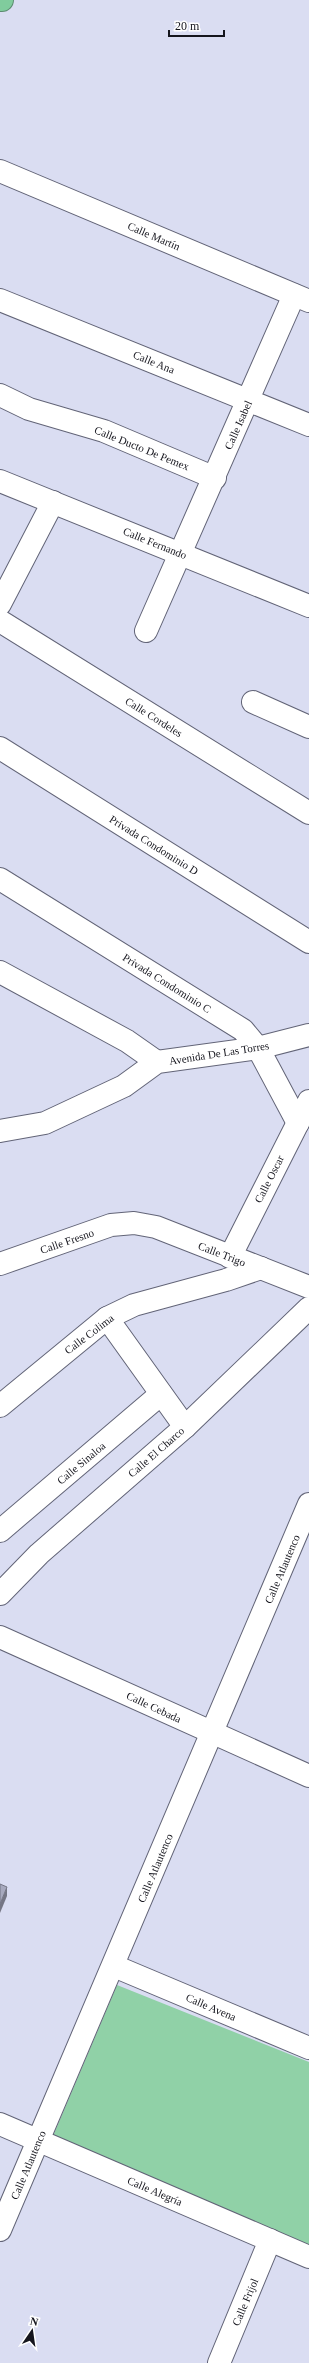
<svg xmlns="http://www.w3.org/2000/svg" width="309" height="2363" font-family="Georgia,serif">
  <rect width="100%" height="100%" fill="#daddf2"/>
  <!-- green -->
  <polygon fill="#90d1a7" points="117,1985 309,2062 309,2248 53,2136"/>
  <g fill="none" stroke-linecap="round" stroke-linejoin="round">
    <defs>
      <g id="minor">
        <polyline points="0,171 309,301"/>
        <polyline points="0,300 309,425"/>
        <polyline points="0,395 29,409 104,431 215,478"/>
        <polyline points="0,481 309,606"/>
        <polyline points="0,604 53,502"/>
        <polyline points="0,621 309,813"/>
        <polyline points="146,631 294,295"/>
        <polyline points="253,702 309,727"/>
        <polyline points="0,748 309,942"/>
        <polyline points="0,879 243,1030 258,1048 298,1123"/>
        <polyline points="0,972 127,1041 157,1062"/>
        <polyline points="0,1131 45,1123 124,1086 157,1062 258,1048 309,1035"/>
        <polyline points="230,1257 309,1101"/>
        <polyline points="0,1264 111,1225 134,1223 156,1227 309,1287"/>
        <polyline points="107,1318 185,1427"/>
        <polyline points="0,1406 107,1318 134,1305 226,1280 261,1268"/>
        <polyline points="0,1531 161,1394"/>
        <polyline points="0,1594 39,1554 185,1427 309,1308"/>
        <polyline points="0,1637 309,1776"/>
        <polyline points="114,1966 309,2048"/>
        <polyline points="0,2124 309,2257"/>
        <polyline points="0,2230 309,1504"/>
        <polyline points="219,2363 270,2240"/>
      </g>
      <polyline id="highway" points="0,0 2,0"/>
    </defs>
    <!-- minor casing -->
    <use href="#minor" stroke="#626477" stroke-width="24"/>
    <!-- highway casing -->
    <use href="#highway" stroke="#5b8c70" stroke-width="24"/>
    <!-- minor -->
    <use href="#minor" stroke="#fff" stroke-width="22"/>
    <!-- highway -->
    <use href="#highway" stroke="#80cc9d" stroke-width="22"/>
  </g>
  <!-- shaded-wall -->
  <polygon fill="#757685" points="7,1887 7,1896 0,1913 0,1904"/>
  <!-- building -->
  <polygon fill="#a7a9be" stroke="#757685" points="0,1884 7,1887 0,1904"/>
  <g text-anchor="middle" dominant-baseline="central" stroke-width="4" stroke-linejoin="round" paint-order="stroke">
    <!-- street labels -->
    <g font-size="11" fill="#15151d" stroke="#fff">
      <text transform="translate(154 236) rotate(23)">Calle Martín</text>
      <text transform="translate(154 362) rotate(22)">Calle Ana</text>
      <text transform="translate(238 425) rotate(-66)">Calle Isabel</text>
      <text transform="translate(142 448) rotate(22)">Calle Ducto De Pemex</text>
      <text transform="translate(155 543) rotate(22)">Calle Fernando</text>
      <text transform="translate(154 717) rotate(32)">Calle Cordeles</text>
      <text transform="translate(154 845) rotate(32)">Privada Condominio D</text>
      <text transform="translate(167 983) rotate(32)">Privada Condominio C</text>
      <text transform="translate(219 1053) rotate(-9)">Avenida De Las Torres</text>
      <text transform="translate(269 1179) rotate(-63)">Calle Oscar</text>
      <text transform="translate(67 1241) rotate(-19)">Calle Fresno</text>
      <text transform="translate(222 1254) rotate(21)">Calle Trigo</text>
      <text transform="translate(89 1334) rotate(-37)">Calle Colima</text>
      <text transform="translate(156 1452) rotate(-41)">Calle El Charco</text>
      <text transform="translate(81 1463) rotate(-40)">Calle Sinaloa</text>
      <text transform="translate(282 1569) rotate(-67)">Calle Atlautenco</text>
      <text transform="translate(154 1707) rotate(25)">Calle Cebada</text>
      <text transform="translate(155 1868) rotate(-67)">Calle Atlautenco</text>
      <text transform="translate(211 2007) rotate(23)">Calle Avena</text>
      <text transform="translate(28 2165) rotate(-67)">Calle Atlautenco</text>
      <text transform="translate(155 2191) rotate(23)">Calle Alegría</text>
      <text transform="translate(245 2302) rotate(-67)">Calle Frijol</text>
    </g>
  </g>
  <!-- north arrow -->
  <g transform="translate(32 2331) rotate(13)" stroke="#ffffff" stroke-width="3" paint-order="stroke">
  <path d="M0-3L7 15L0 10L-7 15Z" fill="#15151d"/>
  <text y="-6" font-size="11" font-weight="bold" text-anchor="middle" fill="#15151d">N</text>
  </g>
  <!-- scale -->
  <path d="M169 30v6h55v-6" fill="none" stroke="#15151d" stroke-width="2"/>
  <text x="175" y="30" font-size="12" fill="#15151d" stroke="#ffffff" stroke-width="3" paint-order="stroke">20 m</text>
</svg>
